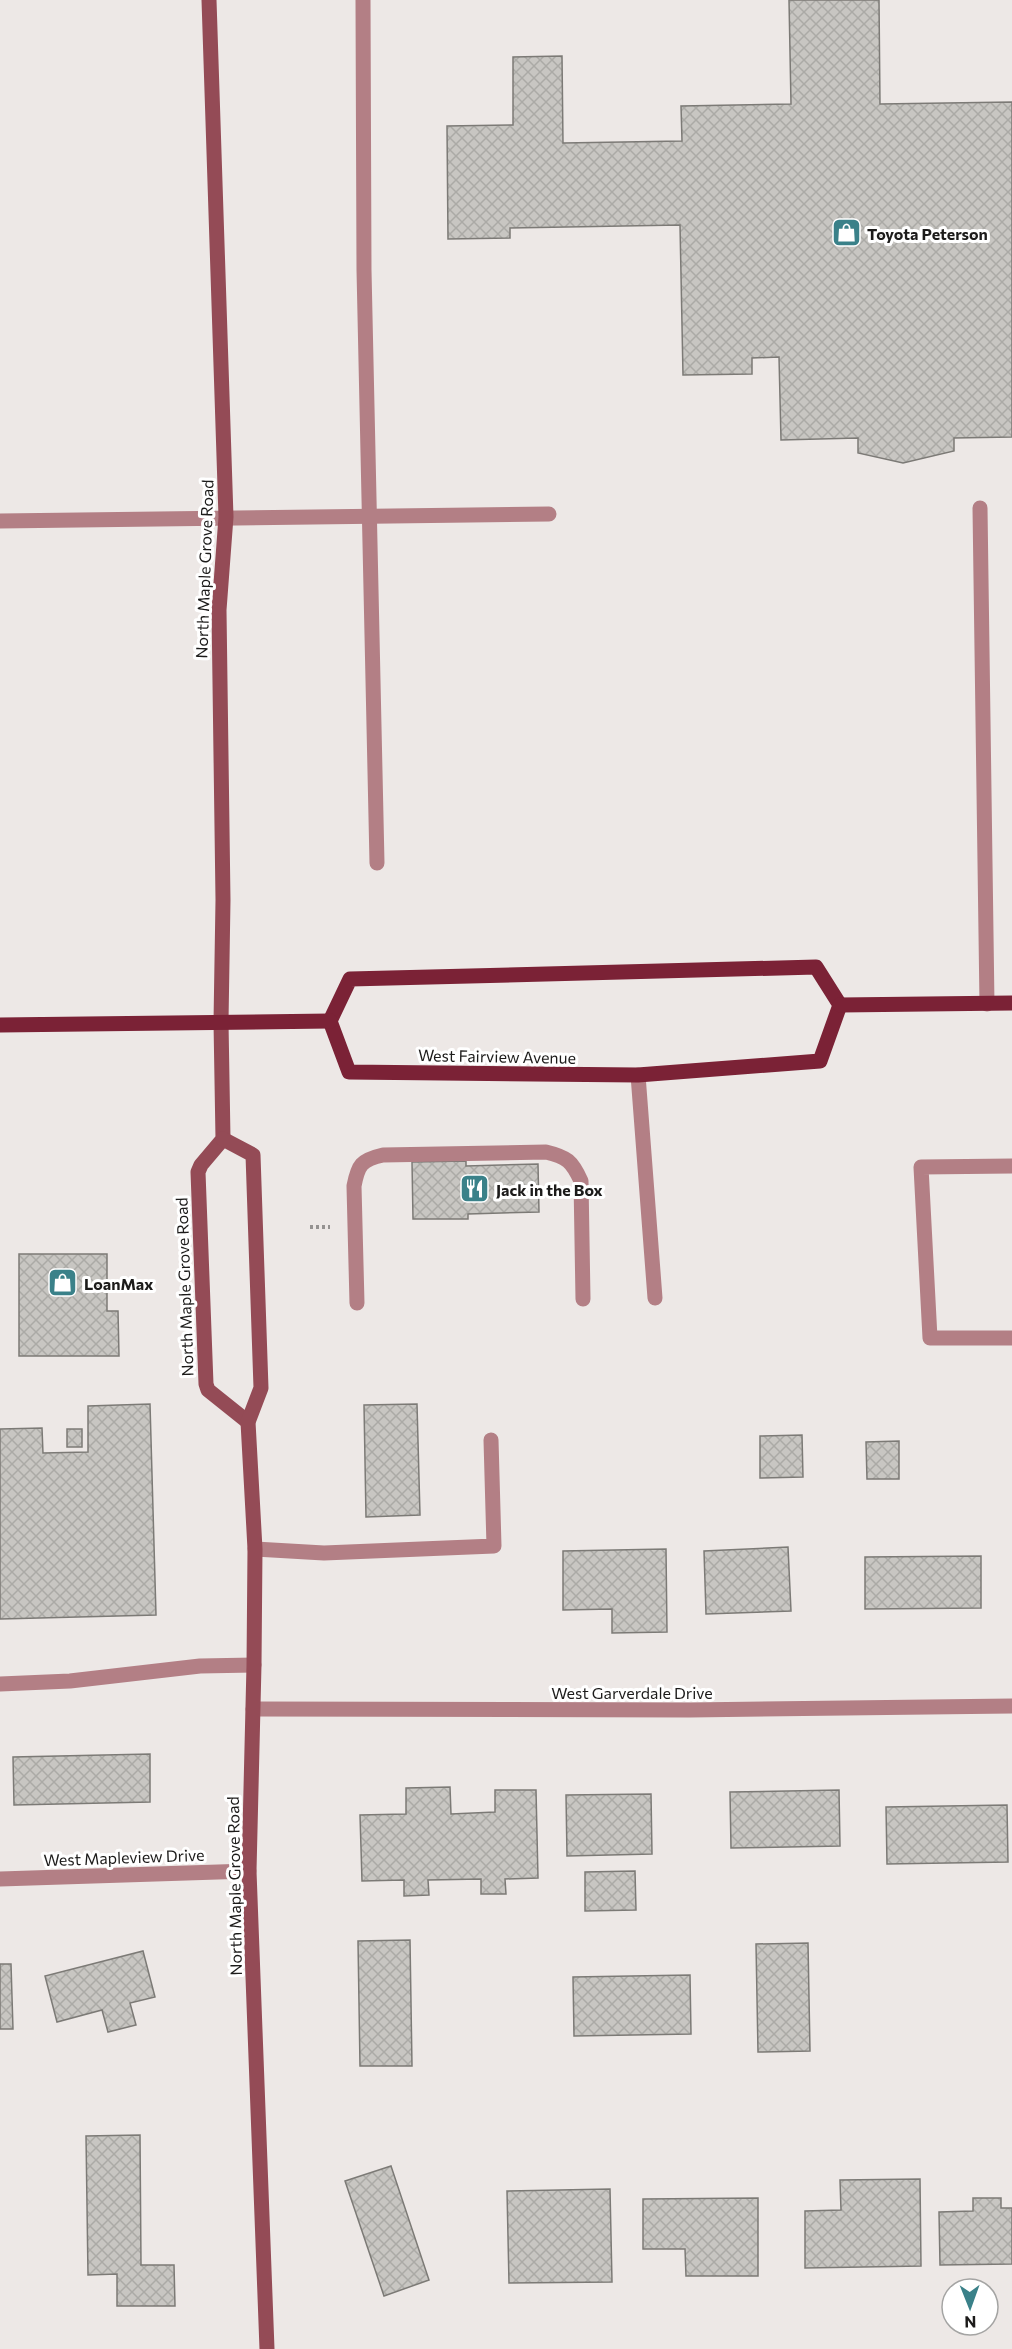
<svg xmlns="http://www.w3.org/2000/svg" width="1012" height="2349" font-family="Commissioner,sans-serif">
  <defs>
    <pattern id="building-cross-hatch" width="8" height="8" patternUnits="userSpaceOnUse" patternTransform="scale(1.5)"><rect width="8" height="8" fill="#c8c6c2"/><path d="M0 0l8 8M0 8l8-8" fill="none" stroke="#abaaa6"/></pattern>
  </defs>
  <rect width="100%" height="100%" fill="#ede8e6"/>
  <!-- building -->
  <g fill="url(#building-cross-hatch)" stroke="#7c7a76" stroke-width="1.5">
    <polygon points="789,0 879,0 880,104 1012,102 1012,437 954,438 954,451 903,463 858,453 858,438 781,440 779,357 752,358 752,374 683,375 680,225 510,228 510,238 448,239 447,126 513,125 513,57 562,56 563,143 682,141 681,106 791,104"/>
    <polygon points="466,1161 466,1166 538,1164 539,1212 468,1214 468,1219 413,1219 412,1162"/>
    <polygon points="19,1254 107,1254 107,1311 118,1311 119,1356 19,1356"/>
    <polygon points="150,1404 156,1615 0,1619 0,1429 42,1428 43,1453 88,1452 88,1406"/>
    <polygon points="417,1404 420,1515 366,1517 364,1405"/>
    <rect x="67" y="1429" width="15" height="18"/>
    <polygon points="802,1435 803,1477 760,1478 760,1436"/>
    <polygon points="899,1441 899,1479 867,1479 866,1442"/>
    <polygon points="788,1547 791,1611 706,1614 704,1551"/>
    <polygon points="666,1549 667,1632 612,1633 612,1609 563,1610 563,1551"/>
    <polygon points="981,1556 981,1608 865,1609 865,1557"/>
    <polygon points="150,1754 150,1802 14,1805 13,1757"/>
    <polygon points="450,1787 451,1814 495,1812 495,1790 536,1790 538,1878 505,1879 506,1894 481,1894 481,1879 428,1880 429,1895 404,1896 404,1880 362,1881 360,1815 406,1814 406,1788"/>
    <polygon points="839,1790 840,1846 731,1848 730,1792"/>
    <polygon points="651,1794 652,1854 567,1856 566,1795"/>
    <polygon points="1007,1805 1008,1862 887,1864 886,1807"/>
    <polygon points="635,1871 636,1910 585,1911 585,1872"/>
    <polygon points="410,1940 412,2066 360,2066 358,1941"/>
    <polygon points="808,1943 810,2051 758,2052 756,1944"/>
    <polygon points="143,1951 155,1997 130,2003 136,2025 108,2032 102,2010 57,2022 45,1976"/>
    <polygon points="0,1964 11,1964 13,2029 0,2029"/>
    <polygon points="690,1975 691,2034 574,2036 573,1977"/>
    <polygon points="140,2135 141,2265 174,2265 175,2306 117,2306 117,2274 88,2275 86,2136"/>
    <polygon points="391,2166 429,2280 384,2296 345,2181"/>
    <polygon points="920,2179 921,2266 805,2268 805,2211 841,2210 840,2180"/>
    <polygon points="610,2189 612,2282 509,2283 507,2191"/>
    <polygon points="758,2198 758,2276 686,2276 685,2249 643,2249 643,2199"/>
    <polygon points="973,2198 1001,2198 1001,2208 1012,2208 1012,2264 940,2265 939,2212 973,2211"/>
  </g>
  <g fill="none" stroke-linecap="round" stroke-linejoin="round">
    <!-- path -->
    <polyline stroke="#959291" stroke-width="4" stroke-dasharray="3 3" stroke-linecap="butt" points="310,1227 330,1227"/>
    <!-- lane -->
    <g stroke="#b37f85" stroke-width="15">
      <polyline points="363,0 364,270 377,863"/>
      <polyline points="980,508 987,1004"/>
      <polyline points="0,521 549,514"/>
      <polyline points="638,1075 655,1298"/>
      <polyline points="1012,1166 921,1167 930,1338 1012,1338"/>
      <path d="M357,1303L354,1186C358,1165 361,1160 383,1155L546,1152C567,1157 572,1161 581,1181L583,1299"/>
      <polyline points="255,1549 324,1553 494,1546 491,1440"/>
      <polyline points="0,1684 70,1681 200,1666 254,1665"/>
    </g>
    <!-- street -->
    <g stroke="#b37f85" stroke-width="15">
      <polyline points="253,1709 690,1710 1012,1706"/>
      <polyline points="0,1879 249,1871"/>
    </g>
    <!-- secondary -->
    <g stroke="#944b56" stroke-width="15">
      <polyline points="209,0 226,517 219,610 223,900 221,1022 223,1139 201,1165 198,1172 206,1384 208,1390 248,1422"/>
      <polyline points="223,1139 253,1155 261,1388 248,1422 255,1549 254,1665 249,1871 267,2349"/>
    </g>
    <!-- primary -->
    <g stroke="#7b2236" stroke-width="15">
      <polygon points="816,967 840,1005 820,1061 638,1075 349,1072 330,1021 350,979"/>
      <polyline points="840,1005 1012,1003"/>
      <polyline points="0,1025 330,1021"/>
    </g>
  </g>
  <!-- icons -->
  <defs>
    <symbol id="shop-square" viewBox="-11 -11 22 22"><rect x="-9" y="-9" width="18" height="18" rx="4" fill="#3a8189" stroke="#fff"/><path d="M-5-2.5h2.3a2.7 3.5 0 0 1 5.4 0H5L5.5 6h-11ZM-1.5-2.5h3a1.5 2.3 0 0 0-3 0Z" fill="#fff"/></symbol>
    <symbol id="restaurant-square" viewBox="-11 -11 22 22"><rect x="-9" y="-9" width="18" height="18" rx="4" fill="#3a8189" stroke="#fff"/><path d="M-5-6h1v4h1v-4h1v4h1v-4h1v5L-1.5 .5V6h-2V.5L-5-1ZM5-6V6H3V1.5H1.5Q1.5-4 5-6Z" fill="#fff"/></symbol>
  </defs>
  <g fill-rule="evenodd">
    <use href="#shop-square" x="830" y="216" width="33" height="33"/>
    <use href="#restaurant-square" x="458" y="1172" width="33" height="33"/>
    <use href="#shop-square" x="46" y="1266" width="33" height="33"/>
  </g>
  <g text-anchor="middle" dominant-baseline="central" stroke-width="6" stroke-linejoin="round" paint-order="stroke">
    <!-- poi labels -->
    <g font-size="16" font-weight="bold" fill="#1c1b1a" stroke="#fff" text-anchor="start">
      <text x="867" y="233">Toyota Peterson</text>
      <text x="496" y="1189">Jack in the Box</text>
      <text x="84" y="1283">LoanMax</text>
    </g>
    <!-- street labels -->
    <g font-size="16" fill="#1c1b1a" stroke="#fff">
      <text transform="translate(204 569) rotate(-88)">North Maple Grove Road</text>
      <text transform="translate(497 1056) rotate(1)">West Fairview Avenue</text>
      <text transform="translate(184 1287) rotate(-92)">North Maple Grove Road</text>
      <text x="632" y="1692">West Garverdale Drive</text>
      <text transform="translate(124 1857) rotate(-2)">West Mapleview Drive</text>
      <text transform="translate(234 1886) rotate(-91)">North Maple Grove Road</text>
    </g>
  </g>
  <!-- north arrow -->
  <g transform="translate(970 2307) rotate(179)"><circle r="28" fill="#ffffff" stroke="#a4a4a3" stroke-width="1.5"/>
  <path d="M0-4.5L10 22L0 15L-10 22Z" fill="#3a8189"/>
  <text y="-9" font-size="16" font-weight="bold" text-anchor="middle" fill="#1c1b1a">N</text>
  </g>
</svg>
